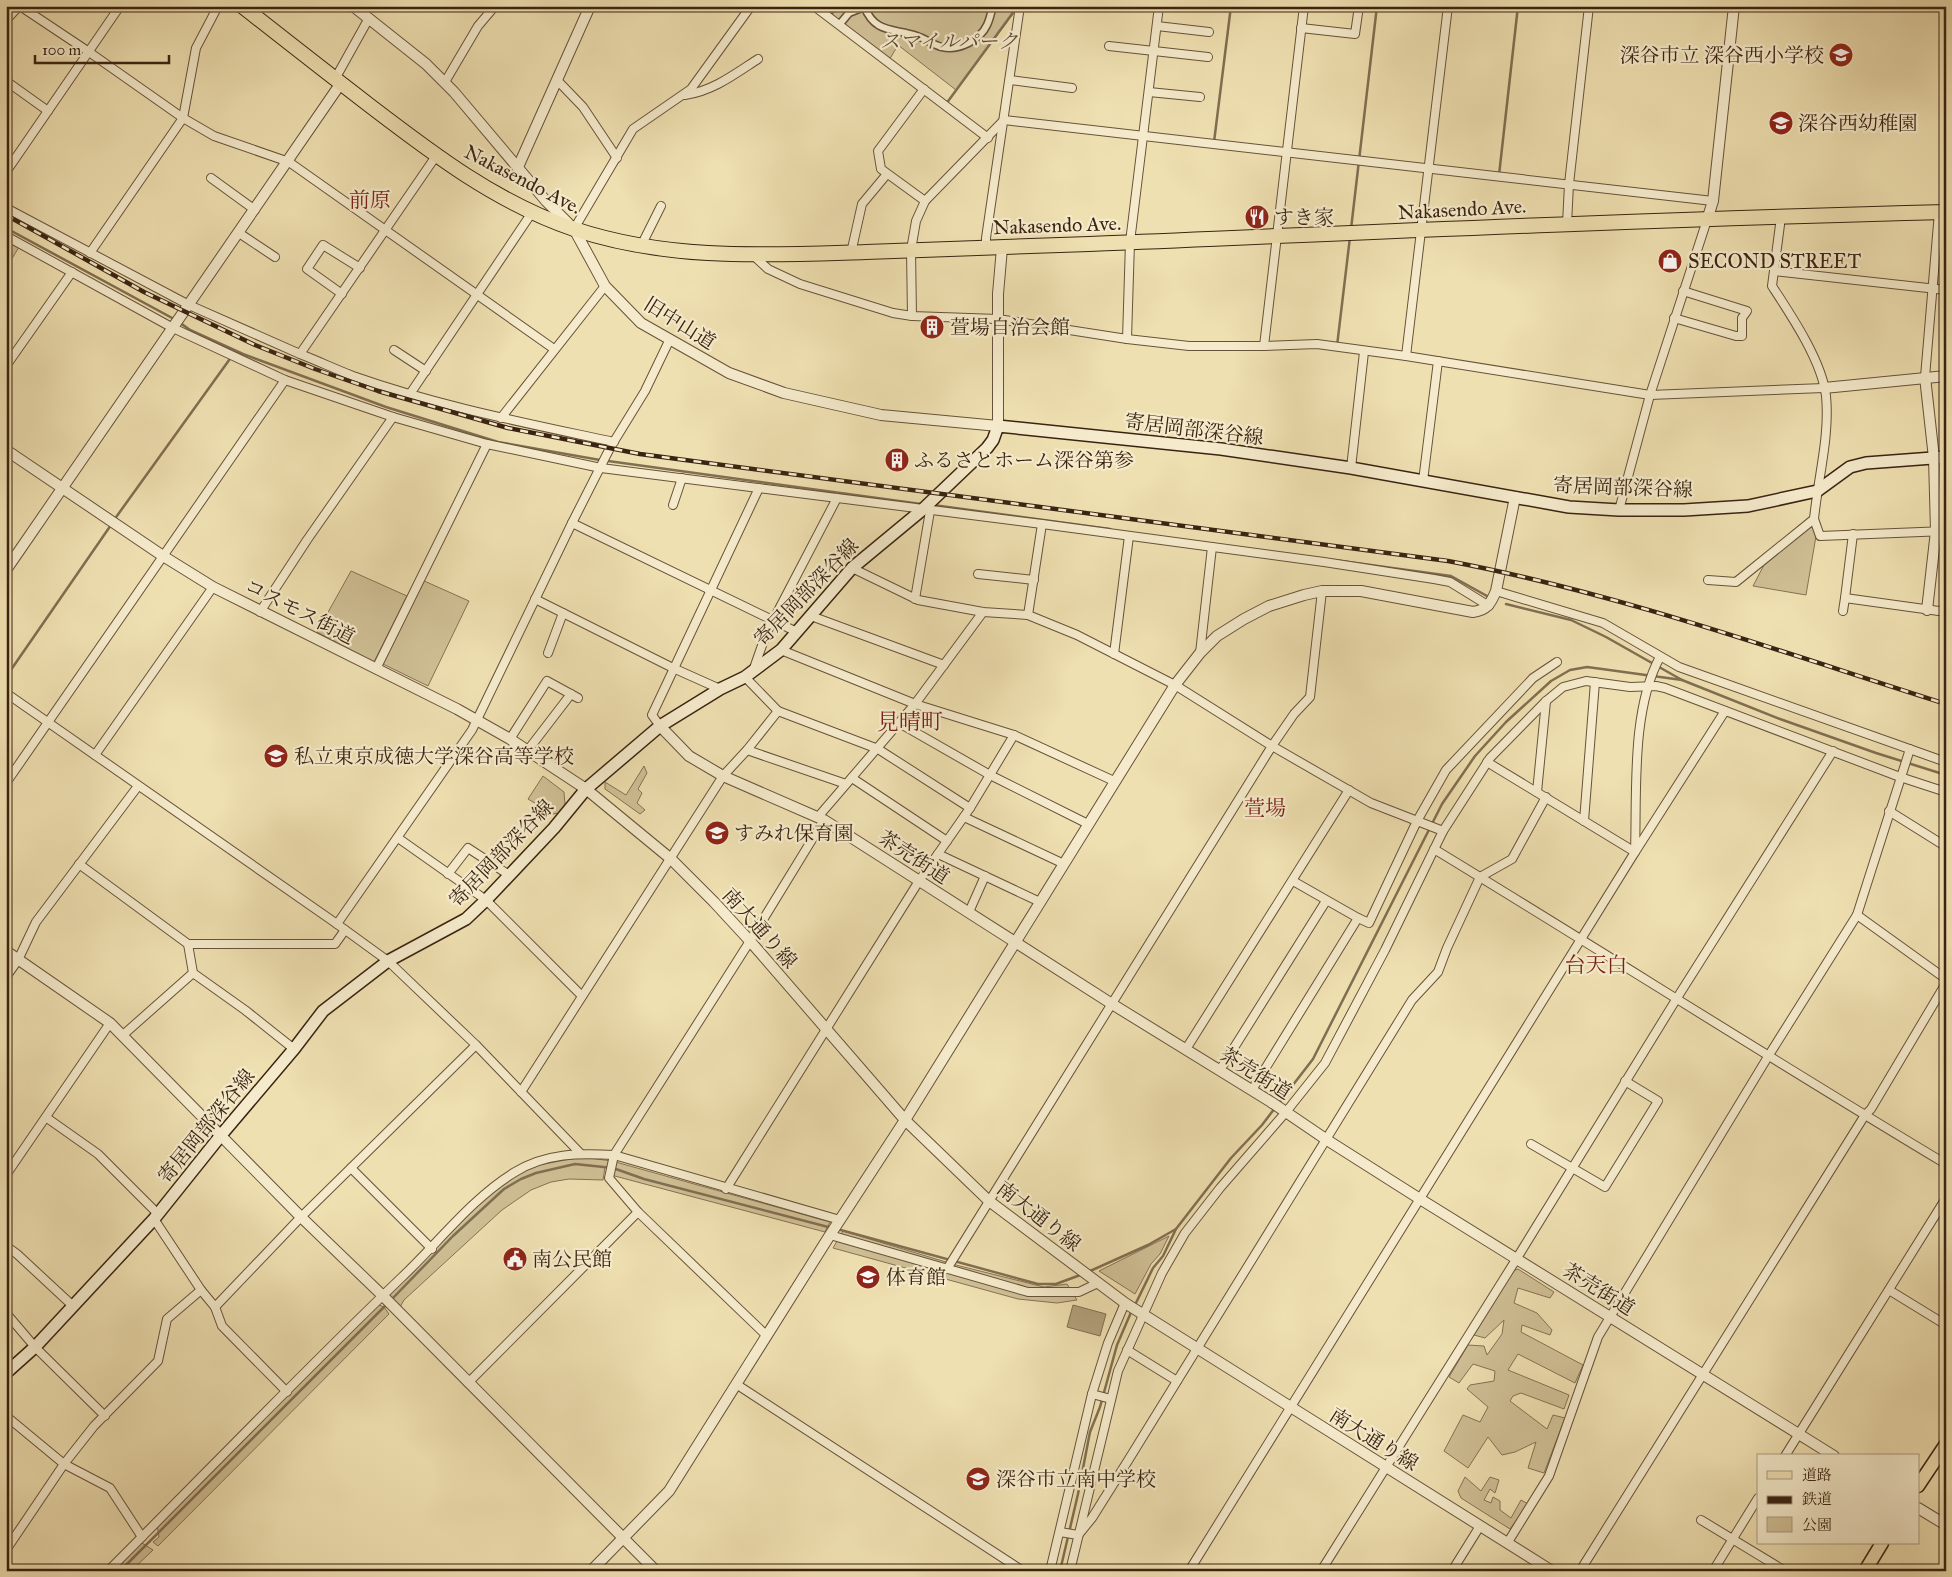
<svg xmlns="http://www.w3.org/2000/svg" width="1952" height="1577" font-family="'IM FELL Great Primer','Noto Serif JP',serif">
  <rect width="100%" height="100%" fill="#efe0b1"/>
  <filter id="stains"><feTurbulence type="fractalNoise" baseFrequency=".004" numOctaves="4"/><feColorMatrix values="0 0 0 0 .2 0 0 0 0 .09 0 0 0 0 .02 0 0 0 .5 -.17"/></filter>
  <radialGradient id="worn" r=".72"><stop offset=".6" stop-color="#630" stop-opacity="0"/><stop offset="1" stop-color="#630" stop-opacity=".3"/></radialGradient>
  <!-- green -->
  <g fill="#d0c096" stroke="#857254">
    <polygon points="838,6 1019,6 956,90 898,45 888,62 829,18"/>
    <polygon points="6,236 21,244 6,268"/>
    <polygon points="1809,527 1816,528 1816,536 1806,595 1753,586 1765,563"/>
    <polygon points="351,571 407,596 374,662 317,632"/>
    <polygon points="422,580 469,601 428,686 383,664 393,640"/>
    <polygon points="644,766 647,773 638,789 642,793 637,803 645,810 640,814 605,789 605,782 626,795"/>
    <polygon points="543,776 564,792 565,805 559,813 553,814 528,799"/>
    <polygon points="581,1157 612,1161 830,1222 825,1232 611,1175 613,1168 605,1167 603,1180 569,1179 551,1182 531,1190 502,1210 404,1300 400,1307 388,1295 433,1251 488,1194 517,1175 534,1166"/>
    <polygon points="843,1231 956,1265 1044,1287 1067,1284 1077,1300 1057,1303 1018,1299 833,1248"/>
    <polygon points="1169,1236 1160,1254 1151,1264 1135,1294 1099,1271"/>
    <polygon points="1518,1269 1554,1292 1550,1298 1518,1288 1514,1303 1537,1313 1552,1330 1550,1335 1522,1325 1521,1332 1583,1365 1575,1383 1518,1354 1508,1370 1569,1395 1564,1409 1521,1393 1513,1396 1510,1401 1547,1429 1553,1415 1565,1418 1544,1473 1528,1468 1536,1442 1515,1452 1502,1455 1488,1437 1468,1468 1444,1451 1463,1415 1480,1422 1488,1407 1467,1389 1470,1385 1494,1381 1495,1371 1473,1364 1459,1383 1449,1377 1468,1345 1484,1346 1487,1355 1502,1334 1504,1320 1485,1338 1474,1335 1513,1271"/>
    <polygon points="379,1305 384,1307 389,1314 158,1546 153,1542 159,1537 157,1525"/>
    <polygon points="1465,1477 1481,1491 1490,1477 1499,1480 1495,1493 1490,1489 1484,1500 1491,1503 1493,1497 1500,1501 1500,1510 1511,1518 1521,1500 1528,1504 1510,1529 1461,1498 1458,1491"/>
    <polygon points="142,1543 153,1550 131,1571 113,1571"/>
  </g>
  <!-- water -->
  <polygon fill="#b1a07b" stroke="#816e51" points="1073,1305 1106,1314 1100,1336 1067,1327"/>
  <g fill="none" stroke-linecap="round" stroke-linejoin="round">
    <!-- stream -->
    <g stroke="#816e51" stroke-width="2.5">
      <polyline points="830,16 838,6"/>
      <polyline points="946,104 1012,14 1015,6"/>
      <polyline points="1214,142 1231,6"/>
      <polyline points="1499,175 1518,6"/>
      <polyline points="6,228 174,319"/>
      <polyline points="1351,229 1377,6"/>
      <polyline points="179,322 190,330 243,354 386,407 498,442 600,460"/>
      <polyline points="1337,346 1350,237"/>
      <polyline points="608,461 921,504"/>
      <polyline points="933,505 1110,529"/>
      <polyline points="114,520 232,356"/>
      <polyline points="1334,560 1451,576 1487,596"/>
      <polyline points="1506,604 1571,620 1606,637 1682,680 1780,719 1876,753 1946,775"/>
      <polyline points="6,677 111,525"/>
      <polyline points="1279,1103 1313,1059 1442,804 1475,756 1506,722 1551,681 1570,670 1587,667 1602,669 1682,680"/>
      <polyline points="837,1229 1038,1284 1056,1284 1083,1274"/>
      <polyline points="1088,1272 1148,1245 1176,1229"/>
      <polyline points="392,1299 453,1236 504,1189 521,1179 536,1173 575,1164 613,1168 644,1179 832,1228"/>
      <polyline points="1135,1305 1153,1268 1163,1256 1176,1229 1231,1158 1262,1125 1275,1108"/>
      <polyline points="120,1571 388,1303"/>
      <polyline points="1060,1571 1078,1494 1090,1432 1100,1407 1117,1345 1132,1310"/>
    </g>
    <defs>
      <g id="pedestrian">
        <path d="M864,6C875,34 893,28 917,36C926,39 933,45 942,47C959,51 980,40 987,25C990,19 991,12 993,6"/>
        <polyline points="839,25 849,13 864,7"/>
      </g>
      <g id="minor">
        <polyline points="20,6 89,52 183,118 214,136 289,162 554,349"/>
        <polyline points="814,6 988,138"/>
        <polyline points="1208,6 1215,7"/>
        <polyline points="6,20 19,6"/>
        <polyline points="1157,26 1209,32"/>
        <polyline points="1301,28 1355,34 1359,6"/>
        <polyline points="1109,46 1208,57"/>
        <polyline points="335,79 369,18"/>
        <polyline points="557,80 583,107 617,158"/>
        <polyline points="1010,80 1072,88"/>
        <polyline points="6,81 48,111"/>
        <polyline points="445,82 478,26 495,6"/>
        <polyline points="924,89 878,151 881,169 925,201"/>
        <polyline points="1149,92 1200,97"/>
        <path d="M685,95C713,91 735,74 758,59"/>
        <polyline points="1004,120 1713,201"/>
        <path d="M436,156L300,354C318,361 335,369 353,376C438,406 526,423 614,442"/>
        <polyline points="6,172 120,6"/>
        <polyline points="211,178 255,210"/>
        <polyline points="6,208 189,305 300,354"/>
        <polyline points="1567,224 1569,184 1589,6"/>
        <polyline points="574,229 633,129 691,89 751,6"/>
        <polyline points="239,233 275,257"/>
        <polyline points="6,236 173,328 285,380 393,417 487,444 601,468 1042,524 1324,562 1434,579 1450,582 1489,606"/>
        <polyline points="641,246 661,206"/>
        <polyline points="986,248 986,238 1020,6"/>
        <polyline points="90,253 183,118 196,48 218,6"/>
        <polyline points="851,253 862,204 887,174"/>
        <polyline points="754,256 768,269 800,284 893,313 912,316 998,319 1127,339 1189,346 1264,346 1317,344 1406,356 1650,395 1824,388"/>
        <polyline points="1774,271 1946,290"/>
        <polyline points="342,294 307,269 323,245 360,268"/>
        <polyline points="912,316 911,250 916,221 925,201 1003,121"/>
        <polyline points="1674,318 1736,336 1742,336 1742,318 1747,311 1683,291"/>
        <polyline points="1127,339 1130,242 1159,6"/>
        <polyline points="1264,346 1304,6"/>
        <polyline points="394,350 426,371"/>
        <polyline points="1406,356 1448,6"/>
        <polyline points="6,366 72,272"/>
        <polyline points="1925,377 1939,212"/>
        <polyline points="410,394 533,211"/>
        <polyline points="501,418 605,286"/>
        <polyline points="1351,468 1364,352"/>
        <polyline points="1423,481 1438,361"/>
        <polyline points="673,505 682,478"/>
        <polyline points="1619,510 1650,395 1707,220"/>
        <polyline points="1814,519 1820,536 1946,531"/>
        <polyline points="572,523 797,632"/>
        <polyline points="852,568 918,600 983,612 1028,615 1077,635 1175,685 1272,746 1371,803 1443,831"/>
        <polyline points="978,574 1034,580"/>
        <path d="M1708,580L1736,582L1814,519C1818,478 1830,436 1826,396C1822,361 1791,315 1772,286L1781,217"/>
        <polyline points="1496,591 1603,623 1679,667 1946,762"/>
        <polyline points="1845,598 1853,534"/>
        <polyline points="535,599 673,668 720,689"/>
        <polyline points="915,599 930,511"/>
        <polyline points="1843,611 1845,598 1946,612"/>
        <polyline points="260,612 307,540 393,417"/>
        <polyline points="1028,615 1042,524"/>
        <polyline points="811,616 944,665"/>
        <polyline points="781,650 915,704 1014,735 1114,781"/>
        <polyline points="548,653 563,613"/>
        <polyline points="1200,653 1212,547"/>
        <polyline points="1114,654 1129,536"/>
        <polyline points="376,669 487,444"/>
        <polyline points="753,671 766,634 837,498"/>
        <polyline points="745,677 778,711 878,749 970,808"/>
        <polyline points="6,693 337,924 388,961 476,1045 580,1153"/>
        <polyline points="899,723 990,775 1088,824"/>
        <polyline points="660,726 652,715 759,488"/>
        <polyline points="510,739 547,681 578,698"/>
        <polyline points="528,750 571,694"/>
        <polyline points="747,750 846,784"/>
        <polyline points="95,755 213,587"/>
        <polyline points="1487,762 1635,852 1725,711"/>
        <polyline points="852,778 947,841"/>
        <polyline points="6,783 285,380"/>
        <polyline points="1537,792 1546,701"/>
        <polyline points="1889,811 1945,846"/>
        <polyline points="818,817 915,704 983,612"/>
        <polyline points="964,817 1064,864"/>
        <polyline points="1584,821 1595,682"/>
        <polyline points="398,838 486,900 582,996"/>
        <path d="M1434,849C1605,953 1774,1061 1946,1164"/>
        <polyline points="938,854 1040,902"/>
        <polyline points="79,864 188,944 193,973 245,1010 294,1049"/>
        <polyline points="448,874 468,848 509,875"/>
        <polyline points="969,912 985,876"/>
        <polyline points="1857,915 1946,979"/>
        <polyline points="1358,918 1369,923 1417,821 1446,770 1533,678 1557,662"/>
        <polyline points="337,924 472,730 572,523 610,448 645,391 669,341"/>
        <polyline points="188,944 335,944 345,930"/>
        <polyline points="6,977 18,960 36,922 138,786"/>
        <polyline points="123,1035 193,973"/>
        <polyline points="1186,1049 1349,790"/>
        <polyline points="1220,1070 1326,901"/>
        <polyline points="1252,1090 1358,918 1293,881"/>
        <polyline points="521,1092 723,776 747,750 778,711"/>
        <polyline points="47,1118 98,1154 158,1214"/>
        <polyline points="1531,1144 1605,1187 1658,1101 1625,1081"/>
        <polyline points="351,1168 432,1249"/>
        <polyline points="6,1175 110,1023"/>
        <polyline points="726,1189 919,881 970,808 1014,735"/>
        <polyline points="154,1219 201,1290 215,1307 222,1326 287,1392"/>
        <polyline points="830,1235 1028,1292 1079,1292 1098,1283"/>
        <polyline points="6,1246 17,1254 73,1306"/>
        <polyline points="947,1269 1272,746 1294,714 1310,697 1322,591"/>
        <polyline points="1889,1290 1946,1325"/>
        <polyline points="215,1307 301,1217 476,1045"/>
        <polyline points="6,1313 35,1347 105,1416"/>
        <polyline points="767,1336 638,1212 609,1178 614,1155 750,941 824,820"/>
        <polyline points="1127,1350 1177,1381"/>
        <polyline points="468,1383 638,1212"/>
        <polyline points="736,1384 1023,1571"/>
        <polyline points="1092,1394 1111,1399"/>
        <polyline points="6,1416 64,1464 110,1488 142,1537"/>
        <polyline points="1785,1456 1946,1198"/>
        <polyline points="1701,1520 1785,1571"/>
        <polyline points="1060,1532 1078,1535"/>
        <polyline points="1079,1534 1092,1518 1129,1459 1412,1000 1438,972 1447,948 1480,877 1512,859 1546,797"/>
        <polyline points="1508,1542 1549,1476 1598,1337 1769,1055 1857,915 1910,749"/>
        <polyline points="6,1550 64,1464 94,1426 158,1361 167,1319 201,1290"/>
        <path d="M108,1571C206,1473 302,1373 402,1277C439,1242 472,1198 515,1172C546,1153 579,1153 614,1155L840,1220"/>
        <polyline points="1050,1571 1092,1394 1108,1343 1125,1303"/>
        <polyline points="1070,1571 1118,1371 1162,1273 1185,1233 1220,1188 1286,1112 1325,1063 1385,950 1443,831 1490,758 1546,701 1563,687 1586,681 1630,687 1656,686 1665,688 1900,777 1946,792"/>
        <path d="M1189,1571L1635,852C1637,792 1631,710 1660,657"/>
        <polyline points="1321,1571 1517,1258 1677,998 1833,751"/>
        <polyline points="1452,1571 1480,1526"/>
        <polyline points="1580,1571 1865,1115 1871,1109 1946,983"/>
        <polyline points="1713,1571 1758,1498"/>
      </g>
      <g id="tertiary">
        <polyline points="353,6 426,64 454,92 546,201 574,229 605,286 641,323 729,373 784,393 881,415 998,426 998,294 1002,248"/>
        <polyline points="518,167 590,6"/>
        <polyline points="1707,220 1713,201 1734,6"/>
        <polyline points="1925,377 1934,458 1936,531 1927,610"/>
        <polyline points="1824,388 1946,376"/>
        <polyline points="6,450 163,556 213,587 457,709 510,739 586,789 671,859 714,902 750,941 905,1120 989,1201 1125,1303 1552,1571"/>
        <polyline points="6,570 341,83"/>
        <polyline points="660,726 689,756 723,776 824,820 1112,1004 1271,1102 1327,1140 1420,1199 1834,1456"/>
        <polyline points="6,951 110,1023 301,1217 383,1296 656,1571"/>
        <polyline points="1918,1508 1946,1525"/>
        <path d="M591,1571L669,1491L830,1235L905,1120L1175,685L1200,653L1217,636L1244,619L1269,606L1304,595L1322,591H1361L1473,612C1487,610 1491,603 1496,591L1515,497"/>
      </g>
      <polyline id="secondary" points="6,1373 35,1347 154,1219 222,1134 294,1049 323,1011 388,961 466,919 486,900 554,828 586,789 660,726 720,689 745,677 781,650 852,568 922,510 987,448 993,440 998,426 1221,449 1351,468 1569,507 1619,510 1684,510 1748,506 1817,491 1850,467 1866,463 1946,457"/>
      <g id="primary">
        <polyline points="1918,1486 1946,1444"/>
        <polyline points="1865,1571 1882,1543"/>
      </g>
      <path id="trunk" d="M242,6C284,39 326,72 369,105C433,154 497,203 574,229C670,261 767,255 866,252C940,249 1015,247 1089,244C1375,232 1660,219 1946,212"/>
    </defs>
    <!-- pedestrian casing -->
    <use href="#pedestrian" stroke="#67523a" stroke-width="9"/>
    <!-- minor casing -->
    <use href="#minor" stroke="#67523a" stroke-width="10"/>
    <!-- tertiary casing -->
    <use href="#tertiary" stroke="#67523a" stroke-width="12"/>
    <!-- secondary casing -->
    <use href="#secondary" stroke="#3a2312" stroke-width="14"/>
    <!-- primary casing -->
    <use href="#primary" stroke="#3a2312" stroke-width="15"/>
    <!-- trunk casing -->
    <use href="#trunk" stroke="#3a2312" stroke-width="16"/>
    <!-- pedestrian -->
    <use href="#pedestrian" stroke="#f5ebcc" stroke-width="6"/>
    <!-- minor -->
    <use href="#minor" stroke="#f5ebcc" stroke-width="8"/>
    <!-- tertiary -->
    <use href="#tertiary" stroke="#f5ebcc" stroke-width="10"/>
    <!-- secondary -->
    <use href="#secondary" stroke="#f5ebcc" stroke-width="11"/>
    <!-- primary -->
    <use href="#primary" stroke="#efe0b1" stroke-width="12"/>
    <!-- trunk -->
    <use href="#trunk" stroke="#efe0b1" stroke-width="14"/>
    <defs>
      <path id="rail" d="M6,215L144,292L255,345L315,369L378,391L508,428L640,454L1448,561C1618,593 1781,652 1946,704"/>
    </defs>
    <!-- rail casing -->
    <use href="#rail" stroke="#3a2312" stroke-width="4.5"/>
    <!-- rail -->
    <use href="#rail" stroke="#f5ebcc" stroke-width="2.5" stroke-dasharray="8" stroke-linecap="butt"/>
  </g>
  <!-- icons -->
  <defs>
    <symbol id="school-disc" viewBox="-11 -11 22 22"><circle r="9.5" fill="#8f2418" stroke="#f5ebcc"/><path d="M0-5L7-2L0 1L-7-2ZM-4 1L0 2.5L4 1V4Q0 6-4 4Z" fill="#fff"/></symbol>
    <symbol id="restaurant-disc" viewBox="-11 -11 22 22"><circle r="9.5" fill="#8f2418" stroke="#f5ebcc"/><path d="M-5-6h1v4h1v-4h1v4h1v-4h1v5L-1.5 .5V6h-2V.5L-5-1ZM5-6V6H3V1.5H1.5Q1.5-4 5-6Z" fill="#fff"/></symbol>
    <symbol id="shop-disc" viewBox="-11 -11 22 22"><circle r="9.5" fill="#8f2418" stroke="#f5ebcc"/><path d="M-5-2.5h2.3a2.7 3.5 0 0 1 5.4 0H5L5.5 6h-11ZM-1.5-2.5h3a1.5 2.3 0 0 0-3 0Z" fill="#fff"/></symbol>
    <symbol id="building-disc" viewBox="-11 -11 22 22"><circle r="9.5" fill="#8f2418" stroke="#f5ebcc"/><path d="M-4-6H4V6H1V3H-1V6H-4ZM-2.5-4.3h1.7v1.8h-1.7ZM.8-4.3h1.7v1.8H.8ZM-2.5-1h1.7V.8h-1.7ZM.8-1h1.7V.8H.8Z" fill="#fff"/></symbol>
    <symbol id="civic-disc" viewBox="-11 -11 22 22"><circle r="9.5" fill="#8f2418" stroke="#f5ebcc"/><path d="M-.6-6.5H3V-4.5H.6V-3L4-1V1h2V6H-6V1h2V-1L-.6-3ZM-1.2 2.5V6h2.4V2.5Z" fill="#fff"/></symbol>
  </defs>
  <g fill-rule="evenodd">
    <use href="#school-disc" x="1827" y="41" width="28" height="28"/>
    <use href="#school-disc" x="1767" y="109" width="28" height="28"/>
    <use href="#restaurant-disc" x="1243" y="203" width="28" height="28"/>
    <use href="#shop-disc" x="1656" y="247" width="28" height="28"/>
    <use href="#building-disc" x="918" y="313" width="28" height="28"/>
    <use href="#building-disc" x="883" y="446" width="28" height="28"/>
    <use href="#school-disc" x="262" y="742" width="28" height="28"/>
    <use href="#school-disc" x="703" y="819" width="28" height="28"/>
    <use href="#civic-disc" x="501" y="1245" width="28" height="28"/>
    <use href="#school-disc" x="854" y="1263" width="28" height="28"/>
    <use href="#school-disc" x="964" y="1465" width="28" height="28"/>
  </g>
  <g text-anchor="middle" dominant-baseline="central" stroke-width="4.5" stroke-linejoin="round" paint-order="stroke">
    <!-- park labels -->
    <g font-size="20" font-style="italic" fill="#604a33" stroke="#f5ebcc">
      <text x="949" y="41">スマイルパーク</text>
    </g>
    <!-- poi labels -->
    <g font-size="20" fill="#3a2312" stroke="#f5ebcc" text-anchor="start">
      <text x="1824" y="55" text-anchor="end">深谷市立 深谷西小学校</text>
      <text x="1798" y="123">深谷西幼稚園</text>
      <text x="1274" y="217">すき家</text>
      <text x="1688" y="261">SECOND STREET</text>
      <text x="950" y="327">萱場自治会館</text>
      <text x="914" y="460">ふるさとホーム深谷第参</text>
      <text x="294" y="756">私立東京成徳大学深谷高等学校</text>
      <text x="734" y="833">すみれ保育園</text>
      <text x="532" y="1259">南公民館</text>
      <text x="886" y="1277">体育館</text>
      <text x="996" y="1479">深谷市立南中学校</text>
    </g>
    <!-- street labels -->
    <g font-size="20" fill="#3a2312" stroke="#f5ebcc">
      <text transform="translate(523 179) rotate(27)">Nakasendo Ave.</text>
      <text transform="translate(1462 209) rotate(-3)">Nakasendo Ave.</text>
      <text transform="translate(1057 225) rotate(-2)">Nakasendo Ave.</text>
      <text transform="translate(680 323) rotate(32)">旧中山道</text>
      <text transform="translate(1194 429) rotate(7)">寄居岡部深谷線</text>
      <text transform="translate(1623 487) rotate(2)">寄居岡部深谷線</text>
      <text transform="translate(806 592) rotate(-46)">寄居岡部深谷線</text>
      <text transform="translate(300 611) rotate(27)">コスモス街道</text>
      <text transform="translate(501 853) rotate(-46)">寄居岡部深谷線</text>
      <text transform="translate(914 857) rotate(33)">茶売街道</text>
      <text transform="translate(760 928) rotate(48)">南大通り線</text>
      <text transform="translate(1256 1073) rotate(32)">茶売街道</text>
      <text transform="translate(206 1126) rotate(-51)">寄居岡部深谷線</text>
      <text transform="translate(1039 1216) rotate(38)">南大通り線</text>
      <text transform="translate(1599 1289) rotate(32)">茶売街道</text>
      <text transform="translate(1374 1439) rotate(32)">南大通り線</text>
    </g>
    <!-- neighbourhood labels -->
    <g font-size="21" fill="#7a1f14" stroke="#f5ebcc">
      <text x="370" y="200">前原</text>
      <text x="1265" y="808">萱場</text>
      <text x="1596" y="965">台天白</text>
    </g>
    <!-- quarter labels -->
    <g font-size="22" fill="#7a1f14" stroke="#f5ebcc">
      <text x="910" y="721">見晴町</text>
    </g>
  </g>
  <!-- margin -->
  <rect width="1952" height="1577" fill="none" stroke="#efe0b1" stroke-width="25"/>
  <rect x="8" y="8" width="1937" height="1562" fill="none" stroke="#3a2312" stroke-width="2.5"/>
  <rect x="12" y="12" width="1927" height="1552" fill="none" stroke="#3a2312"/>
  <!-- legend -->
  <rect x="1757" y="1454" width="162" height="90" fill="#f5ebcc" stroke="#aa9b82"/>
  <rect x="1767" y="1471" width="25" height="8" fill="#efe0b1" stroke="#aa9b82"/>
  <text x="1802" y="1480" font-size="15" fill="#3a2312">道路</text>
  <rect x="1767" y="1496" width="25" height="8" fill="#3a2312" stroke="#aa9b82"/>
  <text x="1802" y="1504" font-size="15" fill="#3a2312">鉄道</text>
  <rect x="1767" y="1517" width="25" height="15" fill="#d0c096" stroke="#aa9b82"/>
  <text x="1802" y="1530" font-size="15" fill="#3a2312">公園</text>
  <!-- scale -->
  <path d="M35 55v8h134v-8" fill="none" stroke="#3a2312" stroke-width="2.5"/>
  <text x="42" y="55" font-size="15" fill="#3a2312" stroke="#f5ebcc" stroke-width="4" paint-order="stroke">100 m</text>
  <rect width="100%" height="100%" filter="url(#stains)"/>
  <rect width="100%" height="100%" fill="url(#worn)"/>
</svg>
